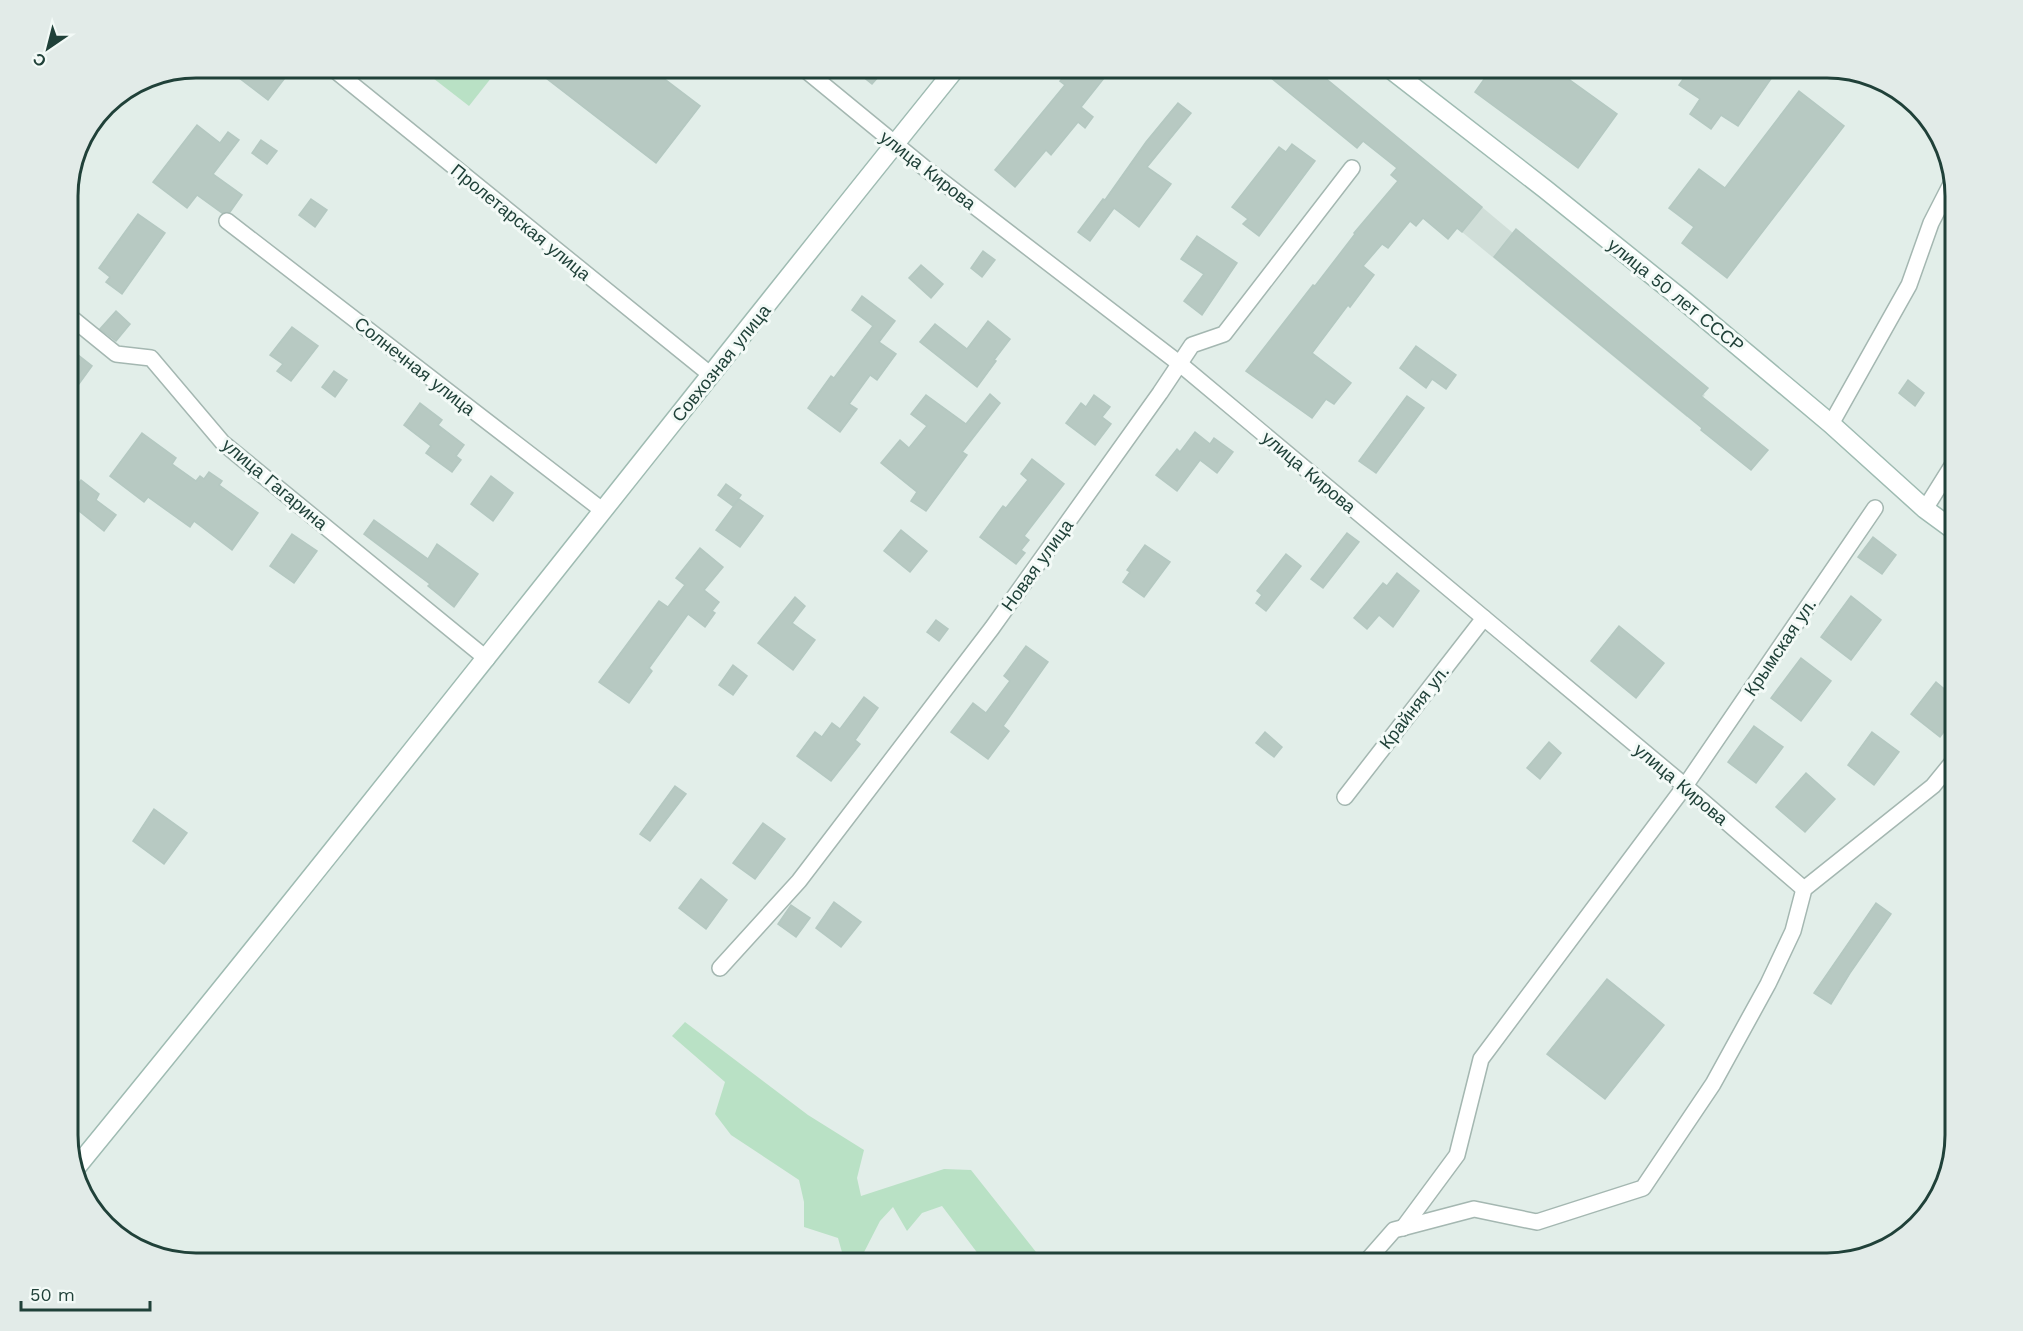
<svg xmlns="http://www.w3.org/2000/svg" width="2023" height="1331" font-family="'Work Sans',sans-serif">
  <rect width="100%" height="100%" fill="#e2eee9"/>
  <!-- built -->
  <polygon fill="#d0ded8" points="1482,207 1705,395 1687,417 1462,232"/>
  <!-- green -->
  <g fill="#b9e1c5">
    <polygon points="420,68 499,68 469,106"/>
    <polygon points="685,1022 808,1115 864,1150 857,1178 861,1196 944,1169 971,1170 1036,1252 1023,1263 985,1263 942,1206 922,1213 907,1231 893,1207 880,1221 859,1262 845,1263 838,1238 804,1227 804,1202 799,1180 731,1135 715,1114 725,1082 672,1036"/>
  </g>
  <!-- building -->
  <g fill="#b7c9c2" stroke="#b4c8c1" stroke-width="1.5">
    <polygon points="226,68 279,68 288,74 268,100"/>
    <polygon points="533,68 650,68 700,106 656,163"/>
    <polygon points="852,68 886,68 872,84"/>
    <polygon points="1070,68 1112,68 1081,107 1093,117 1085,128 1078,122 1051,155 1046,150 1015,187 995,170 1065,85 1060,81"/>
    <polygon points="1259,68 1313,68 1482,207 1462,232 1457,228 1448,239 1423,218 1416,226 1410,221 1388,248 1382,244 1363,266 1374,275 1350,307 1348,305 1312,353 1351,383 1334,404 1326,399 1312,418 1246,371 1313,285 1315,286 1355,234 1354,233 1398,181 1391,175 1397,168 1363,141 1357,148"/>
    <polygon points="1492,68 1553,68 1617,114 1578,168 1475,92"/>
    <polygon points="1691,68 1767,68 1775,73 1738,126 1721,115 1711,129 1690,114 1700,99 1679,85"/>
    <polygon points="1799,91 1844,126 1727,278 1682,243 1694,227 1669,208 1699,169 1725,188"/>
    <polygon points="1178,103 1191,113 1147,167 1171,184 1139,227 1114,208 1090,241 1078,232 1103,199 1105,200 1146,142"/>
    <polygon points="197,125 220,143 228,132 239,140 213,174 242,195 230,212 222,213 197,195 187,208 153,182"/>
    <polygon points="261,140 277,151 267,164 252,153"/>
    <polygon points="1292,144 1315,161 1259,236 1243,224 1248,219 1232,207 1279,147 1286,152"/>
    <polygon points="311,199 327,210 315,227 299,215"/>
    <polygon points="138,214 165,233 122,294 106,282 110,277 99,268"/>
    <polygon points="1516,229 1708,388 1701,396 1768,450 1751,470 1701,430 1702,428 1494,257"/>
    <polygon points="1197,236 1237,263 1202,315 1184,301 1204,274 1181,259"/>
    <polygon points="983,251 995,260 982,277 971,268"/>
    <polygon points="921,265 943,284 931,298 909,278"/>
    <polygon points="862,296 895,321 879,342 896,354 877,380 870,375 849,404 857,409 840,432 808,408 831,376 834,378 873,326 852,310"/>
    <polygon points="116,311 130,324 116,341 100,329"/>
    <polygon points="988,321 1010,339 994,360 996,361 977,387 920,342 935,324 967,349"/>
    <polygon points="292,327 318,346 291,381 277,371 283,364 270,355"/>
    <polygon points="1416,346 1456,375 1446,389 1432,379 1426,388 1400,368"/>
    <polygon points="68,347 92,366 76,388 68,382"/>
    <polygon points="334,371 347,380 335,397 322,387"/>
    <polygon points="1908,380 1924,393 1915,406 1899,393"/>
    <polygon points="990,394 1000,403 962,452 967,455 926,511 911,501 917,492 881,463 900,440 909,448 927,426 911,414 926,395 966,424"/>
    <polygon points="1094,395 1110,407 1102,417 1111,424 1095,445 1066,423 1081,403 1086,407"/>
    <polygon points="1407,396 1424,408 1376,473 1359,461"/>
    <polygon points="420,403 442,420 438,425 464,445 456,456 461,460 452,472 426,453 431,446 404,425"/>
    <polygon points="1195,432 1210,444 1214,438 1233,452 1217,473 1200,460 1177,491 1156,475 1177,449 1180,452"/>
    <polygon points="142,433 176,458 172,464 196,481 200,476 204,479 209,472 222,481 219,485 258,513 232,550 194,521 190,527 148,497 144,502 110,476"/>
    <polygon points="1032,459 1064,484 1024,536 1029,540 1021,550 1025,553 1016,564 980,537 1003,506 1006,508 1028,480 1021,474"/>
    <polygon points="491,476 513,493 493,521 471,504"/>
    <polygon points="81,480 99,494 96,500 116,515 104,531 68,502 68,499"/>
    <polygon points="726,484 741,495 733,506 718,495"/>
    <polygon points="739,499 763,516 740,547 716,530"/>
    <polygon points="374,520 428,559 437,544 478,574 454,607 428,586 430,584 364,534"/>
    <polygon points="901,530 927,551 910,572 884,551"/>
    <polygon points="1347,533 1359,542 1323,588 1311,579"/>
    <polygon points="292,534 317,551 294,583 270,566"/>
    <polygon points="1873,537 1896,555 1882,574 1858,557"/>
    <polygon points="1145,545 1170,562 1144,597 1123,582 1130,572 1127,570"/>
    <polygon points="700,548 723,567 704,590 719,602 712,611 715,613 705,627 688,614 649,668 652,671 629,703 599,682 659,601 668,607 685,585 676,578"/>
    <polygon points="1286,554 1301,566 1266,611 1256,603 1262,595 1257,591"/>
    <polygon points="1397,573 1419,591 1393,627 1379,615 1367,629 1354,618 1383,583 1387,586"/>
    <polygon points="1851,596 1881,620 1851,660 1821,637"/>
    <polygon points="795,597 805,606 792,623 815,640 793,670 758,643"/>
    <polygon points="936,620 948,629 939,641 927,632"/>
    <polygon points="1619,626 1664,663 1636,698 1591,661"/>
    <polygon points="1026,646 1048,662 1003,726 1009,731 988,759 951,732 973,703 986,713 1010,681 1004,676"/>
    <polygon points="1801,658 1831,681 1801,721 1771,698"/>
    <polygon points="733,665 747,676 733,695 719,685"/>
    <polygon points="1936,682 1955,698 1955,717 1940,737 1911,714"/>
    <polygon points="864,697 878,708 855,740 860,744 831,781 797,756 815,732 822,737 832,723 840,729"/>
    <polygon points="1754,726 1783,747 1756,783 1728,762"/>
    <polygon points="1265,732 1282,747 1274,757 1256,743"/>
    <polygon points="1872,732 1899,752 1874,785 1848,765"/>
    <polygon points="1549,742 1561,753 1540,779 1527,768"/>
    <polygon points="1806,773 1835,799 1805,832 1776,807"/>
    <polygon points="675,786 686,794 650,841 640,834"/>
    <polygon points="154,809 187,833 164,864 133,841"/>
    <polygon points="763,823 785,839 755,879 733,863"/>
    <polygon points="701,879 727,900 706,929 679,908"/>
    <polygon points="834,902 861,922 841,947 816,928"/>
    <polygon points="1876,903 1891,914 1850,973 1831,1004 1814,993"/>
    <polygon points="791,905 810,918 796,937 778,924"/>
    <polygon points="1607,979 1664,1025 1605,1099 1547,1054"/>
  </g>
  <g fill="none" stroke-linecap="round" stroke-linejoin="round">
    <defs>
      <g id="minor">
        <polyline points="332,68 711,375"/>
        <polyline points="803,68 926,169 1180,364 1685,786 1804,889"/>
        <polyline points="227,221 602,510"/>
        <polyline points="68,315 116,354 151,358 223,443 487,659"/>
        <polyline points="1831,424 1909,285 1931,223 1952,182"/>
        <polyline points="1925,509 1955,461"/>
        <polyline points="1345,797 1484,618"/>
        <polyline points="720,968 799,881 992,628 1160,393 1192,345 1224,334 1352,168"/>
        <polyline points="1403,1228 1457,1155 1481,1059 1685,786 1875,508"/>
        <polyline points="1365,1263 1394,1230 1474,1209 1537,1222 1643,1188 1713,1084 1768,984 1793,931 1804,889 1933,786 1955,759"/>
      </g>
      <g id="secondary">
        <polyline points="1389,68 1545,189 1683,300 1831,424 1925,509 1955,531"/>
        <path d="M75,1169C373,805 661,434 956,68"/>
      </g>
    </defs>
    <!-- minor casing -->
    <use href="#minor" stroke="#a4b7b1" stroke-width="18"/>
    <!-- secondary casing -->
    <use href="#secondary" stroke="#9fbbb2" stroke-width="21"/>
    <!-- minor -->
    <use href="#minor" stroke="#fff" stroke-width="15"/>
    <!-- secondary -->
    <use href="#secondary" stroke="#fff" stroke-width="18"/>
  </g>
  <g text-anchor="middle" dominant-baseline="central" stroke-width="6" stroke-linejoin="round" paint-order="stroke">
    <!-- street labels -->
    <g font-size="18" fill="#204139" stroke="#f3faf7">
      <text transform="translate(928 170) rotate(38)">улица Кирова</text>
      <text transform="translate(521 222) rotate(39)">Пролетарская улица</text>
      <text transform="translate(1676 295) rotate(39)">улица 50 лет СССР</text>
      <text transform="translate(721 363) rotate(-51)">Совхозная улица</text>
      <text transform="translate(415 366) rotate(38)">Солнечная улица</text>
      <text transform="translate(1309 472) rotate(40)">улица Кирова</text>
      <text transform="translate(275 484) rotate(40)">улица Гагарина</text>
      <text transform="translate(1037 565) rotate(-54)">Новая улица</text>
      <text transform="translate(1780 647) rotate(-56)">Крымская ул.</text>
      <text transform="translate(1414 707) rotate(-52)">Крайняя ул.</text>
      <text transform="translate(1681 784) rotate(40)">улица Кирова</text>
    </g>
  </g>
  <!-- crop -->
  <path d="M0 0H2023V1331H0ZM196 78H1827A118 118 0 0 1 1945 196V1135A118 118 0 0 1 1827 1253H196A118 118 0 0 1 78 1135V196A118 118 0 0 1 196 78Z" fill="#e2ebe8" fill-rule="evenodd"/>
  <path fill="none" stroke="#204139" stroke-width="3" d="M196 78H1827A118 118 0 0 1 1945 196V1135A118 118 0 0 1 1827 1253H196A118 118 0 0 1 78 1135V196A118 118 0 0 1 196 78Z"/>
  <!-- north arrow -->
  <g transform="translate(48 48) rotate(215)" stroke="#f3faf7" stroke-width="4.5" paint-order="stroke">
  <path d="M0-4.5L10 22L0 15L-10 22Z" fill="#204139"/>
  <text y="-9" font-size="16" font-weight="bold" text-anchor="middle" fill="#204139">С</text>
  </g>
  <!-- scale -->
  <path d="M21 1301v9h129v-9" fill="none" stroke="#204139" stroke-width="3"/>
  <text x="30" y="1301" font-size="18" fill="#204139" stroke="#f3faf7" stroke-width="4.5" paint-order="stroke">50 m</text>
</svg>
